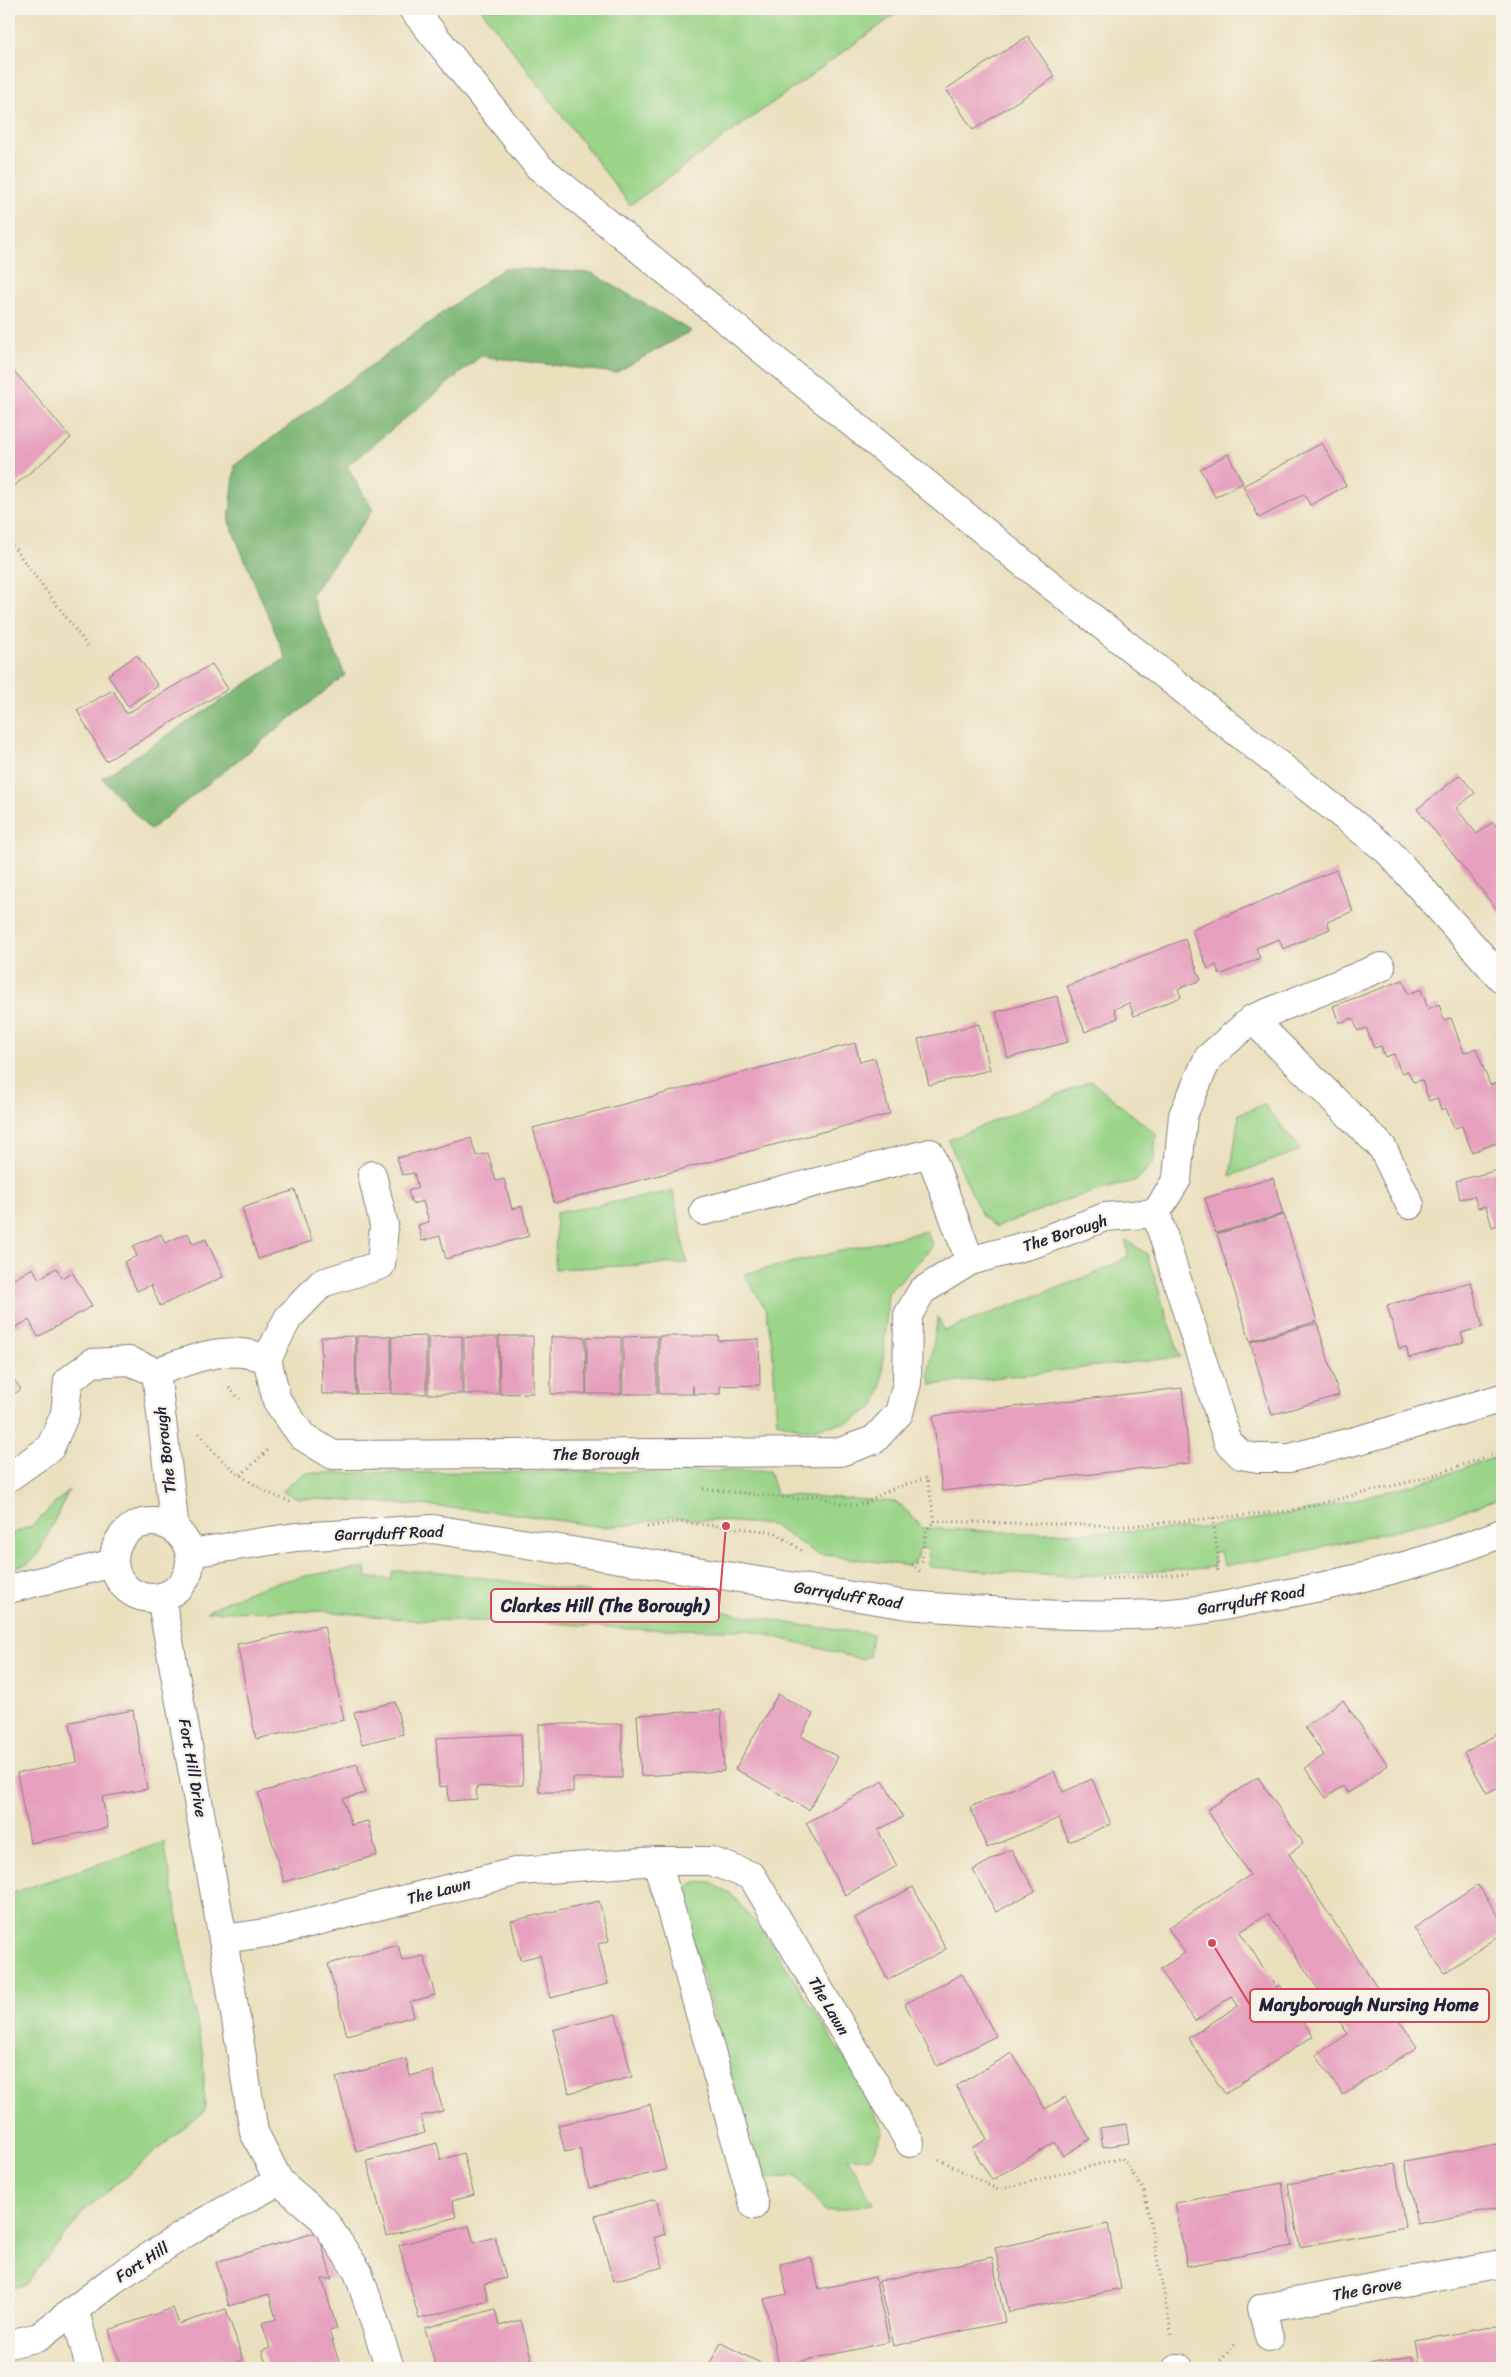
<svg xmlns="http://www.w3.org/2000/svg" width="1511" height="2377" font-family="Sriracha,sans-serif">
  <rect width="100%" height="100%" fill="#f7f3e8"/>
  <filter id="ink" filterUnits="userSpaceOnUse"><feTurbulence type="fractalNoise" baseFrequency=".02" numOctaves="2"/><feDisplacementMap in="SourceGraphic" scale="10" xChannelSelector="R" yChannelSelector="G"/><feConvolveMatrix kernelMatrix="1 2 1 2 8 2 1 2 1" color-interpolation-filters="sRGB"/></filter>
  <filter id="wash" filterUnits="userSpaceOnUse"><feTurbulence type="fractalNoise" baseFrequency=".0096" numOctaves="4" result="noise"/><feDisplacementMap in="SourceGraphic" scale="20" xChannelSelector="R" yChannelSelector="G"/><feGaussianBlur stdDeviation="1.12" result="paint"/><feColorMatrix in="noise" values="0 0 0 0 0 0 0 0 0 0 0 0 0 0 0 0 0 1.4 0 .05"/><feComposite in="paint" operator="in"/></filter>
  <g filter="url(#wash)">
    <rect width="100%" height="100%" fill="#eae0be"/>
    <!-- green -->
    <g fill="#9ad488" stroke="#5e7b62">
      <polygon points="481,9 903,9 630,205"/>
      <polygon points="1091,1081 1156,1134 1154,1162 1137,1180 1069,1199 996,1227 982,1216 948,1140"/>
      <polygon points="1264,1104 1301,1150 1230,1176 1239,1114"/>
      <polygon points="673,1191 687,1263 555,1269 556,1213"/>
      <polygon points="926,1231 932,1244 927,1253 888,1293 881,1389 875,1406 850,1422 807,1430 777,1422 772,1344 766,1310 744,1274"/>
      <polygon points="1126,1240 1147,1254 1180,1357 931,1385 929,1371 938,1316 944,1331 1099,1272 1128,1256"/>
      <path d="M1502,1455V1497C1412,1530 1318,1550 1224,1566L1221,1551L1214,1553V1567L1206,1568L1069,1577L929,1567L928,1548H920L916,1560L909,1566L817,1554L772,1525L669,1517L631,1525L602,1527L509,1513L418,1505L298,1498L282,1491L304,1473L769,1471L776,1494L898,1502L923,1528L1022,1533L1118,1532L1201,1528L1318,1509L1429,1480Z"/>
      <polygon points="69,1490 37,1556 27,1564 9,1568 9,1535 33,1525"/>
      <path d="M366,1569L367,1578L392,1579V1571H433L696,1607L801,1625L872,1634L869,1657L860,1659L749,1630L632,1629L538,1622L410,1620L326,1611L206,1612C253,1585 312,1571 366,1569Z"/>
      <polygon points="164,1842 203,2055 205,2110 85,2210 25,2285 9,2288 9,1894"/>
      <polygon points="696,1882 711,1883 731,1894 767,1937 863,2087 883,2131 871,2157 848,2159 873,2204 825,2211 796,2176 767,2179 740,2110 683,1905 688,1886"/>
    </g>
    <!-- forest -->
    <polygon fill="#7bb674" stroke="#4e6c58" points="504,268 592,273 691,331 615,373 481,356 347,466 373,510 311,595 345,675 150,830 102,778 286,658 229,522 235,465"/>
    <g id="blocks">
      <!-- building -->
      <g fill="#e6a0be">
        <polygon points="1028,36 1055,77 973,130 946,89"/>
        <polygon points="9,365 71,438 13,487 9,482"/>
        <polygon points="1322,443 1346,486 1310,505 1304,494 1259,518 1243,486"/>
        <polygon points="1228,454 1243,483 1215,497 1200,469"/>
        <polygon points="137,655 158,686 128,706 108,675"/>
        <polygon points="212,664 228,689 106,761 77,710 113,690 126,714"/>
        <polygon points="1460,775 1475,793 1456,808 1477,834 1493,822 1502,834 1502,916 1417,809"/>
        <polygon points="1336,870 1353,911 1327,922 1330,929 1283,949 1279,939 1256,948 1260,958 1220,975 1216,965 1208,969 1192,930"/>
        <polygon points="1185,939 1201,980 1178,989 1181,997 1134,1016 1129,1003 1114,1009 1118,1018 1085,1032 1067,986"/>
        <polygon points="1403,980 1408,994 1421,989 1428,1009 1439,1004 1444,1020 1451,1018 1464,1053 1476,1048 1490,1085 1500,1082 1502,1088 1502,1141 1472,1152 1462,1126 1454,1128 1446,1108 1441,1110 1437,1098 1429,1101 1422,1080 1413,1082 1408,1071 1401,1073 1394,1054 1385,1057 1381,1046 1374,1048 1366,1028 1358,1031 1353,1018 1339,1023 1333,1006"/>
        <polygon points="1057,996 1068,1042 1008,1058 996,1012"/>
        <polygon points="979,1024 990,1070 929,1085 918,1039"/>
        <polygon points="855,1043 860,1062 875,1058 890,1114 554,1203 533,1128"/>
        <polygon points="471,1138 476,1156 488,1153 496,1181 504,1179 512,1209 522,1206 529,1236 446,1259 440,1236 422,1241 418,1225 429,1222 423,1201 412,1204 408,1191 418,1188 414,1173 402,1175 397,1158"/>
        <polygon points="1502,1169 1502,1237 1499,1225 1492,1227 1486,1206 1478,1208 1474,1196 1460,1199 1456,1181"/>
        <polygon points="1273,1178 1283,1214 1216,1233 1205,1198"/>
        <polygon points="295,1190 312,1241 258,1259 242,1208"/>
        <polygon points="1284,1215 1317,1321 1250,1341 1217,1234"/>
        <polygon points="188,1233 193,1244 206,1239 223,1277 160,1306 151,1285 137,1291 124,1262 137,1256 133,1246 161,1234 165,1243"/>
        <polygon points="33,1268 39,1279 56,1268 62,1278 72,1272 92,1306 38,1337 29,1320 10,1330 9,1293 12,1291 9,1282"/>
        <polygon points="1471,1282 1483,1327 1461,1333 1464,1342 1409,1358 1406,1347 1399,1348 1387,1305"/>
        <polygon points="1317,1323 1339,1395 1272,1415 1250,1342"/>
        <polygon points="355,1336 356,1394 322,1394 321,1337"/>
        <polygon points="357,1336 391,1336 391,1393 357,1394"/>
        <polygon points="426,1336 426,1394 392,1394 392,1337"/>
        <polygon points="462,1336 462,1394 428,1394 428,1337"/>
        <polygon points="499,1336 533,1336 533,1393 500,1394"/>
        <polygon points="657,1336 657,1394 623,1394 623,1337"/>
        <polygon points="659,1336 719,1336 718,1341 759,1339 760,1385 720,1386 720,1394 693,1394 693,1386 693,1394 659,1394"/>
        <rect x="464" y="1337" width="34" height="57"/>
        <polygon points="551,1337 585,1337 586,1394 551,1394"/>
        <rect x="587" y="1337" width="34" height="57"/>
        <polygon points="9,1373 21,1389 9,1398"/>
        <polygon points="1182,1388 1190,1463 942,1491 933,1416"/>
        <polygon points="324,1626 344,1720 256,1739 237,1644"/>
        <polygon points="778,1694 813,1714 801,1736 838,1757 809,1810 735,1769"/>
        <polygon points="1343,1700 1388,1765 1348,1793 1343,1786 1326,1798 1305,1768 1324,1755 1305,1727"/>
        <polygon points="395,1702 403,1734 362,1744 354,1712"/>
        <polygon points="133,1710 147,1789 102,1797 108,1828 30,1843 17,1773 77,1762 70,1722"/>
        <polygon points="721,1710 724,1771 641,1776 637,1715"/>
        <polygon points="539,1724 622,1724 622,1778 573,1778 573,1792 539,1792"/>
        <polygon points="1502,1731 1502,1785 1487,1793 1464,1753"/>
        <polygon points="521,1734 523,1785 476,1787 477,1799 449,1801 448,1786 439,1787 436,1738"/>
        <polygon points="357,1764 365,1793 343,1799 351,1825 368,1821 377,1855 284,1882 258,1793"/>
        <polygon points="1054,1771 1063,1792 1092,1779 1111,1824 1069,1842 1059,1818 987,1848 970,1807"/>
        <polygon points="1258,1777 1303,1844 1289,1854 1417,2047 1343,2095 1316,2055 1348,2034 1268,1914 1240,1932 1276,1987 1279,1985 1313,2036 1225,2094 1188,2038 1238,2006 1232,1996 1195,2021 1160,1969 1185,1953 1168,1928 1250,1875 1207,1810"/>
        <polygon points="883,1781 903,1817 878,1830 897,1866 845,1895 806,1823"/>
        <polygon points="1011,1849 1035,1891 996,1912 973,1870"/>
        <polygon points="1478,1885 1502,1921 1502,1934 1444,1973 1414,1928"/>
        <polygon points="913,1887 946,1949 888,1980 855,1918"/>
        <polygon points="599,1901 609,1941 598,1944 608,1984 550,1998 540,1955 520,1960 511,1921"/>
        <polygon points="398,1945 402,1961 424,1956 435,1995 410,2002 414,2016 347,2035 328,1964"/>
        <polygon points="962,1974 996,2036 937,2066 905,2004"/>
        <polygon points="616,2014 632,2077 569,2093 553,2030"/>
        <polygon points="1012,2053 1045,2109 1065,2097 1090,2139 1063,2156 1055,2142 992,2180 972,2148 987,2139 956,2086"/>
        <polygon points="406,2059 410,2076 432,2070 443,2111 421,2116 425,2133 356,2151 336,2078"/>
        <polygon points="650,2104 666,2170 589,2188 580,2149 565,2152 558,2125"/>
        <polygon points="1126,2124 1129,2143 1103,2147 1100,2128"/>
        <polygon points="437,2143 441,2160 463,2153 474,2195 452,2201 456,2217 387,2236 367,2161"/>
        <polygon points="1502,2143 1502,2208 1417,2224 1405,2161"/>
        <polygon points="1395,2164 1405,2227 1300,2247 1288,2184"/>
        <polygon points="1282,2183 1292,2246 1187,2266 1175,2203"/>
        <polygon points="656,2199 665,2234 654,2238 663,2267 613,2281 595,2216"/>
        <polygon points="1108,2224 1121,2289 1009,2312 995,2248"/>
        <polygon points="469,2226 474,2243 495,2237 506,2278 484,2284 488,2300 419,2319 399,2245"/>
        <polygon points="318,2232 332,2279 322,2279 337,2329 329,2331 341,2368 267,2368 262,2351 270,2348 262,2323 276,2319 269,2294 229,2306 216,2262"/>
        <polygon points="811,2257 819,2289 875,2277 889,2342 779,2366 764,2299 787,2294 780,2264"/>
        <polygon points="992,2257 1005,2322 893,2346 879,2281"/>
        <polygon points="173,2308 179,2324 226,2309 243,2360 219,2368 122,2368 109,2330"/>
        <polygon points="495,2309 499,2326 521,2320 532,2361 511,2368 436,2368 425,2328"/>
        <polygon points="1502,2325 1502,2368 1421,2368 1416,2341"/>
        <polygon points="721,2343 770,2368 707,2368"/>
        <polygon points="1412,2356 1414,2368 1349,2368 1357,2366"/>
      </g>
    </g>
  </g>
  <g filter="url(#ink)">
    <use href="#blocks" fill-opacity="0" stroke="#86817c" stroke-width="1"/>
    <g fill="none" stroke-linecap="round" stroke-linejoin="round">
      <defs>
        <g id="minor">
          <polyline points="413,9 538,166 1023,563 1388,851 1502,979"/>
          <polyline points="1252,1019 1382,1147 1410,1205"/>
          <polyline points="704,1211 930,1153 970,1261"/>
          <polyline points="1156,1213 1228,1442 1241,1455 1258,1458 1290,1458 1381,1434 1502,1398"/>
          <polyline points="267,1359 288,1318 322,1283 381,1265 384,1225 372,1175"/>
          <polyline points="9,1477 50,1448 65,1414 68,1381 92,1363 129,1361 156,1372"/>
          <circle cx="152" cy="1560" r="38"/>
          <path d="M175,1529L156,1372C196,1358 225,1344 267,1359L277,1401L302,1436L333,1455L840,1452L874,1440L899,1413L907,1383L908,1315L922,1291L970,1261L1036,1243L1105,1217L1156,1213L1177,1179L1183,1115L1208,1058L1252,1019L1381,967"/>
          <path d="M190,1553L296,1537L433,1529L908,1605C998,1612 1102,1621 1191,1611C1215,1608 1239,1603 1262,1598C1343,1584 1426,1564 1502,1533"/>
          <polyline points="9,1589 114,1563"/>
          <polyline points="161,1597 223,1939 254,2132 279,2181 323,2219 358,2272 390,2368"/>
          <polyline points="657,1861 754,2205"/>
          <polyline points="223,1939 273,1932 519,1871 657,1861 711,1861 752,1876 910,2143"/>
          <polyline points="75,2311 90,2368"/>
          <polyline points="1269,2337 1262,2308 1502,2264"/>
          <polyline points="9,2344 39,2337 113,2280 169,2244 202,2223 279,2181"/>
          <polyline points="1177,2368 1179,2368"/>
        </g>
      </defs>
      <!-- minor casing -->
      <use href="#minor" stroke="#86817c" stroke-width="30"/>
      <!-- path -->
      <g stroke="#86817c" stroke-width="3" stroke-dasharray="1 4" stroke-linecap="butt">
        <polyline points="9,541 89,648"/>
        <polyline points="229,1388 240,1399"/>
        <path d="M199,1433C220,1464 256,1490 291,1502"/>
        <polyline points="241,1475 269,1449"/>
        <polyline points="703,1489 801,1499 816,1495 842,1504 856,1505 866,1503 889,1490 927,1478 935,1521 1128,1526 1289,1511 1425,1478 1502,1451"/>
        <polyline points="1213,1518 1219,1565 1215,1568 1218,1571"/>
        <polyline points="647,1527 678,1522 767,1531 776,1533 804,1552"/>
        <polyline points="920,1571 912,1565 922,1561 926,1530 935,1521"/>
        <polyline points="1102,1579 1191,1574"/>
        <polyline points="939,2159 998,2190 1122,2158 1144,2190 1172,2336"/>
        <polyline points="1214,2368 1236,2343"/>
      </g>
      <!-- minor -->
      <use href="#minor" stroke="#fff" stroke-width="28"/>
    </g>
  </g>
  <g text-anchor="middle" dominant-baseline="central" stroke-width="5" stroke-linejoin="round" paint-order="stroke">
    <!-- street labels -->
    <g font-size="16" fill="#22223b" stroke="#f7f3e8">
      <text transform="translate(1065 1233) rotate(-18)">The Borough</text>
      <text transform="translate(165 1450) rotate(-97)">The Borough</text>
      <text x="596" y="1454">The Borough</text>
      <text transform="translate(389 1533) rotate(-2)">Garryduff Road</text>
      <text transform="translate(848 1595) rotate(9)">Garryduff Road</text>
      <text transform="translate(1251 1600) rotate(-10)">Garryduff Road</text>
      <text transform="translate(193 1768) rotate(80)">Fort Hill Drive</text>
      <text transform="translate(439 1891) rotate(-14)">The Lawn</text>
      <text transform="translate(829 2006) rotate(60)">The Lawn</text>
      <text transform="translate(142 2262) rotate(-33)">Fort Hill</text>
      <text transform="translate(1367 2289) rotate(-10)">The Grove</text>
    </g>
  </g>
  <!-- callouts -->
  <path fill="none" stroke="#d1495b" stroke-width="2" d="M726 1526L719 1606M1212 1943L1250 2005"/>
  <g fill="#d1495b" stroke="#f7f3e8" stroke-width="2">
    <circle cx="726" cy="1526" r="5"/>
    <circle cx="1212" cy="1943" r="5"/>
  </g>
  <g fill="#f7f3e8" stroke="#d1495b" stroke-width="2">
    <rect x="491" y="1589" width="228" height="33" rx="5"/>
    <rect x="1250" y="1989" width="239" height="33" rx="5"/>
  </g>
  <g font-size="18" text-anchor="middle" font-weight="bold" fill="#22223b">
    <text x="605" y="1612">Clarkes Hill (The Borough)</text>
    <text x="1369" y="2011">Maryborough Nursing Home</text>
  </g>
  <!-- margin -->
  <rect width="1511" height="2377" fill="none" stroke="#f7f3e8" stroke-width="30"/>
</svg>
